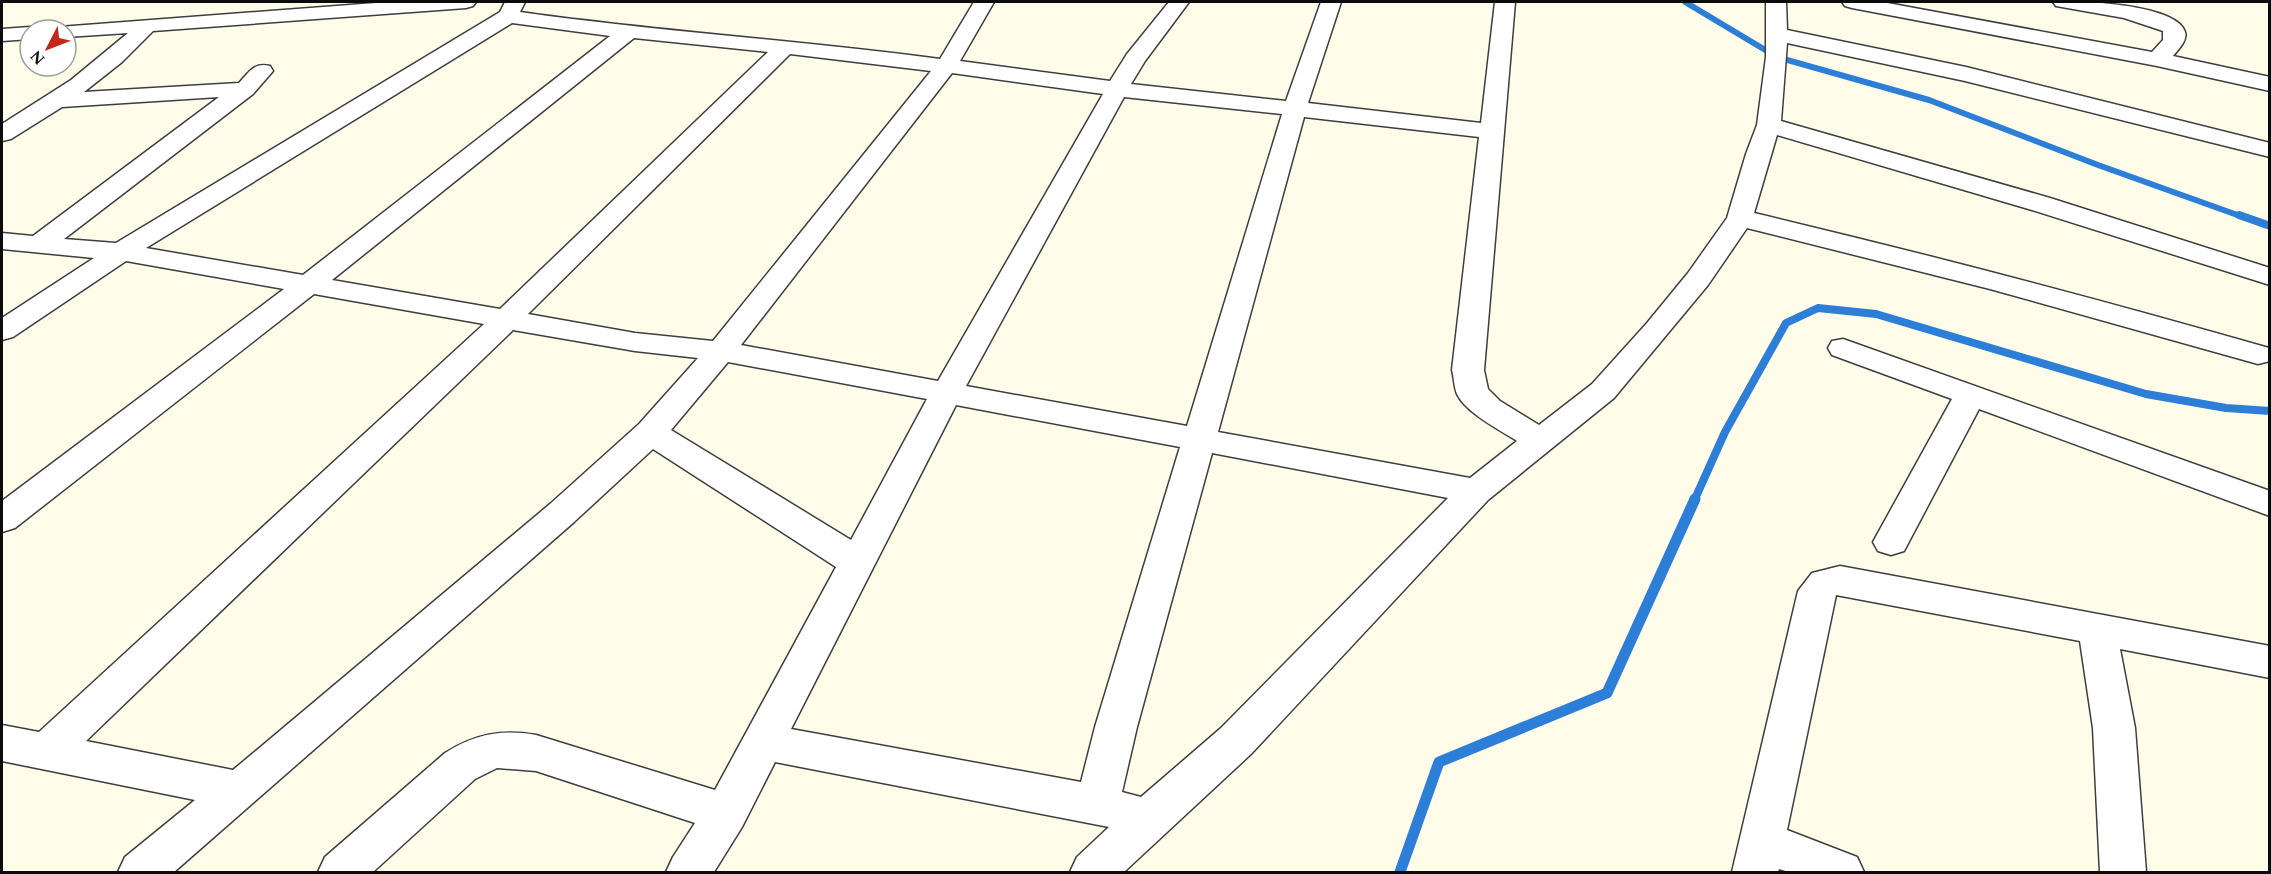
<svg xmlns="http://www.w3.org/2000/svg" width="2271" height="874" font-family="Spectral,serif">
  <rect width="100%" height="100%" fill="#fffdea"/>
  <g fill="none" stroke-linecap="round" stroke-linejoin="round">
    <!-- stream-far2 -->
    <polyline stroke="#2d7ed6" stroke-width="6" points="1685,2 1777,57 1929,100 2098,165 2243,217"/>
    <!-- stream-far1 -->
    <g stroke="#2d7ed6" stroke-width="8">
      <polyline points="2239,215 2270,226"/>
      <polyline points="1694,501 1725,432 1786,323 1818,308 1876,314 2146,394 2226,408 2270,411"/>
    </g>
    <!-- stream -->
    <polyline stroke="#2d7ed6" stroke-width="11" points="1400,872 1439,762 1607,693 1695,499"/>
    <defs>
      <g id="street">
        <path d="M389,2H476L473,6L466,8L153,31L122,62L84,92L239,83C249,72 254,62 270,66L273,71L253,94L64,239L116,243L500,12L505,2H525L520,12C660,32 800,40 940,59L974,2H994L960,61L1110,81L1127,54L1169,2H1189L1145,61L1131,84L1286,101L1321,2H1341L1308,103L1481,123L1495,2H1515L1484,370L1488,389L1500,401L1539,425L1592,384L1647,323L1688,273L1727,218L1746,154L1757,125L1766,57V2H1786L1787,30L1966,67L2270,143V157L1965,81L1787,43L1781,121L2050,198L2270,268V285L2032,210L1777,135L1754,213C1927,254 2098,299 2269,348L2270,361L2258,364L1990,289L1747,228L1708,285L1614,398L1488,500L1251,754L1124,872H1070L1077,857L1109,827L775,762L742,827L714,872H666L673,857L695,823L536,771L497,768L475,779L373,872H318L325,857L445,753C475,734 502,729 536,735L715,790L836,567L653,449L574,522L174,872H118L125,857L195,800L2,761V725L39,732L484,324L314,294L15,528L2,532V501L284,289L126,261L13,337L2,340V318L94,258L2,249V233L33,236L219,97L62,107L11,139L2,141V124L71,80L128,33L66,37V30H56L59,27ZM512,23L610,36L303,275L146,248ZM634,38L768,52L500,309L332,280ZM790,54L931,71L713,341L635,333L528,314ZM952,73L1103,94L938,381L741,345ZM1124,97L1282,114L1187,426L966,386ZM1304,117L1479,137L1452,370C1454,377 1454,387 1457,394C1466,413 1500,430 1517,441L1470,478L1218,432ZM513,330L635,351L698,358L639,424L550,504L233,770L86,741ZM728,362L927,399L851,540L671,430ZM956,405L1180,447L1095,727L1081,782L791,729ZM1212,453L1448,498L1221,728L1141,797L1122,792L1137,727Z"/>
        <path d="M1842,2H1882L2152,52L2163,40V31L2124,18L2056,6L2053,2C2077,0 2177,4 2185,32C2188,40 2178,50 2173,56L2270,77V91L2157,66L1852,8L1845,6Z"/>
        <polygon points="30,27 38,30 30,30 30,39 2,41 2,29"/>
        <polygon points="1843,339 2270,491 2270,516 1979,409 1904,551 1891,555 1878,551 1873,542 1952,399 1832,355 1828,348 1832,341"/>
        <polygon points="1840,566 2270,646 2270,678 2120,649 2135,728 2146,872 2100,872 2093,728 2080,641 1836,595 1787,830 1857,857 1864,872 1789,872 1779,869 1778,872 1732,872 1798,591 1812,573"/>
      </g>
    </defs>
    <!-- street casing -->
    <use href="#street" stroke="#3e3e3e" stroke-width="3"/>
    <!-- street -->
    <use href="#street" fill="#fff" fill-rule="evenodd"/>
  </g>
  <!-- border -->
  <rect width="2271" height="874" fill="none" stroke="#0b0b0b" stroke-width="6"/>
  <!-- north arrow -->
  <g transform="translate(48 48) rotate(228)"><circle r="28" fill="#ffffff" stroke="#9d9d9d" stroke-width="1.5"/>
  <path d="M0-4.5L10 22L0 15L-10 22Z" fill="#c3281b"/>
  <text y="-9" font-size="16" font-weight="bold" text-anchor="middle" fill="#0b0b0b">N</text>
  </g>
</svg>
